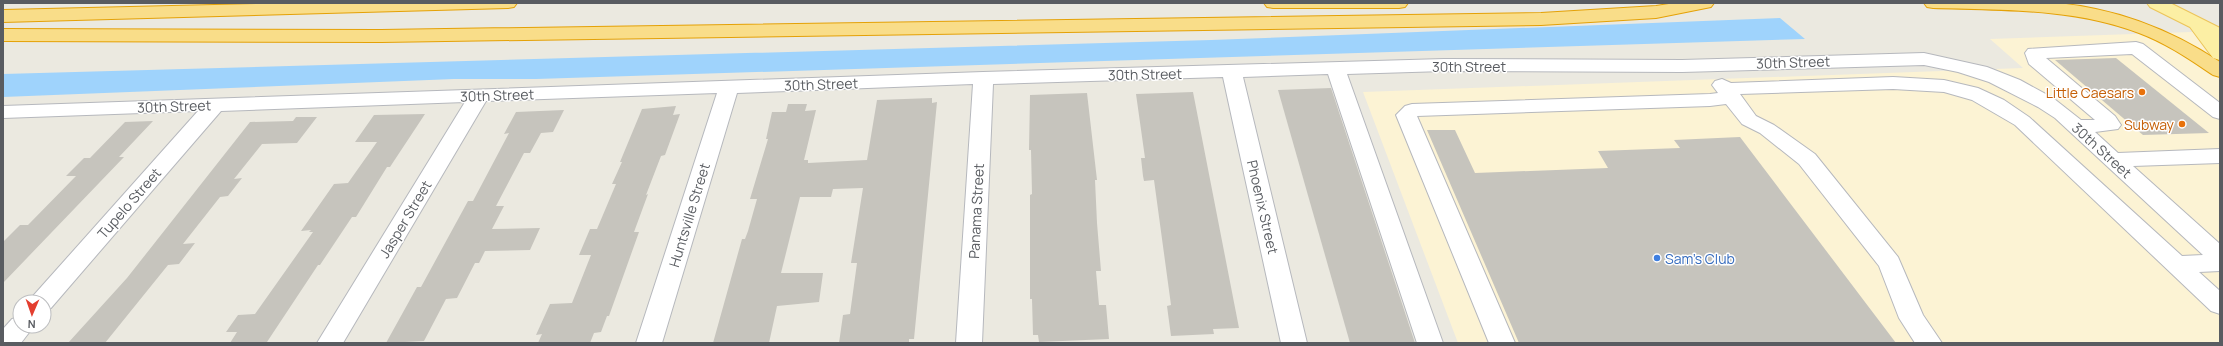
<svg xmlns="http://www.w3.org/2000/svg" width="2223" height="346" font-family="Manrope,sans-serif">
  <rect width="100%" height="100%" fill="#ebe9e0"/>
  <!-- commercial -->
  <polygon fill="#fcf3d4" points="2220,31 2220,343 1458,343 1363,92 2023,68 1990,39"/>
  <!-- water -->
  <polygon fill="#9fd3fc" points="1780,18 1805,39 536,79 454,79 3,97 3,74 1211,40"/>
  <!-- building -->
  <g fill="#c6c4bd">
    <polygon points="2116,58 2209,133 2143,135 2055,60"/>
    <polygon points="1331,88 1415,343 1350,343 1278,90"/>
    <polygon points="1193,92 1239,328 1213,329 1214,334 1171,336 1167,306 1171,305 1154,180 1144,181 1143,176 1141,158 1145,158 1136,94"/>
    <polygon points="1087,93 1097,180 1095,180 1097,223 1101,271 1096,271 1099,305 1106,305 1109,339 1039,342 1038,335 1033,335 1032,299 1030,299 1030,195 1032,194 1031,150 1029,150 1030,95"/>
    <polygon points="932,98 932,103 937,102 914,339 909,339 909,343 839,343 843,315 850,314 857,263 851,263 863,188 833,189 831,197 800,197 781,273 823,273 819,302 777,306 769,343 713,343 742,239 745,239 748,231 757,199 750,199 768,139 766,139 772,112 786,112 788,104 807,104 805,111 816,110 804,160 808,160 808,163 867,160 877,100"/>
    <polygon points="676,106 673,115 680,114 665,155 661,156 646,195 648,194 634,232 639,232 609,316 607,316 601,332 594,333 590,343 538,343 542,334 536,335 550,304 572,303 591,255 579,255 590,229 597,229 616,184 612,184 622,162 620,162 642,109"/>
    <polygon points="564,110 553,132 541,133 530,153 524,153 496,206 504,206 492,229 540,228 530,250 485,251 479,263 475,263 457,298 446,299 424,341 386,343 417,287 421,287 468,201 473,201 509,133 504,134 516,112"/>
    <polygon points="425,114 390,167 387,167 356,217 352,217 320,265 318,265 267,342 230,343 237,332 226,332 238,315 255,314 313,232 309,232 311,230 301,231 334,184 348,183 377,142 355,142 374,115"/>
    <polygon points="296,117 317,117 297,143 262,144 234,179 242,178 228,196 220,197 183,244 195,243 179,264 168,265 105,343 68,343 127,278 250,122 293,121"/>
    <polygon points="153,121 119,157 124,157 3,283 3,242 20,225 28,225 76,176 66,176 84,158 90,158 125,122"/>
    <polygon points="1427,130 1455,130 1475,173 1608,168 1598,151 1680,148 1674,140 1740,137 1896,343 1519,343"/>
  </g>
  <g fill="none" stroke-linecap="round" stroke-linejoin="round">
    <defs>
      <g id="minor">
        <polygon points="2136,42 2143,44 2220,103 2220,119 2213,117 2132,54 2046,58 2115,116 2121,125 2118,129 2095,132 2118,153 2220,149 2220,163 2133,166 2220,244 2220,271 2199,272 2220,291 2220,314 2211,311 2015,125 1972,100 1944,92 1893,89 1740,94 1756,116 1774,125 1815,154 1898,257 1923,315 1942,343 1915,343 1899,318 1879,266 1799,164 1760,133 1742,124 1726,104 1710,106 1417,116 1515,343 1489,343 1396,115 1405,106 1412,104 1710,94 1718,93 1712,85 1715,81 1722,79 1731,83 1893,77 1944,80 1978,88 2004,100 2029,117 2182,256 2203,255 2055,118 2038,107 1989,82 1958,72 1924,65 1682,72 1444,71 1347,74 1443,343 1417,343 1328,74 1243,77 1307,343 1281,343 1223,77 993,84 982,343 956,343 973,84 737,93 662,343 636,343 717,93 486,101 343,343 317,343 465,102 221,111 51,308 44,310 44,302 30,302 33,296 198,111 3,118 3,106 983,72 1444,59 1682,60 1924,53 1987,67 2020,80 2053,98 2081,120 2095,120 2029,64 2025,53 2028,49"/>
        <polygon points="20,317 20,326 34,326 21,343 3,343 3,329 12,319"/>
      </g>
      <polygon id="major" points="2147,3 2170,3 2220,28 2220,60 2213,58 2190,27 2150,7"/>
      <g id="highway">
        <polygon points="294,3 517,3 514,7 508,8 3,22 3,10"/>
        <polygon points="1264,3 1408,3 1405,7 1399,8 1273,8 1267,7"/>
        <polygon points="1675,3 1714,3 1711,7 1656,18 1541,25 381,42 3,41 3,29 381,30 1541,13 1656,6"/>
        <path d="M1924,3C1967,3 2012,0 2055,3C2115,8 2170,29 2220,62V77L2213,75C2189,59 2166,43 2139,33C2074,8 2001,10 1933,8L1927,7Z"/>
      </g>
    </defs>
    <!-- minor casing -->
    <use href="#minor" stroke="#b6b8bd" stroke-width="2"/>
    <!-- major casing -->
    <use href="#major" stroke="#ecc458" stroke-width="2"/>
    <!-- highway casing -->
    <use href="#highway" stroke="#e4a107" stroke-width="2"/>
    <!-- minor -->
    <use href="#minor" fill="#fff" fill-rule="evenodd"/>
    <!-- major -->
    <use href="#major" fill="#fcefa4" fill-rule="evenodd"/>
    <!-- highway -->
    <use href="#highway" fill="#f9dd89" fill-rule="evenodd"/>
  </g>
  <!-- markers -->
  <g fill="#e8710a" stroke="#fff" stroke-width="1.5">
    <circle cx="2142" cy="92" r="4"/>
    <circle cx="2182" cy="124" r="4"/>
  </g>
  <circle fill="#3f7fe0" stroke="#fff" stroke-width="1.5" cx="1657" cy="258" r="4"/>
  <g text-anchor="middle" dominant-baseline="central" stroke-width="3" stroke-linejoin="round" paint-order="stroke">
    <!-- street labels -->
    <g font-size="14" fill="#595c61" stroke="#fff">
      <text transform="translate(1793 62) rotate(-2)">30th Street</text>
      <text x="1469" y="66">30th Street</text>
      <text transform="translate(1145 74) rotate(-1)">30th Street</text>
      <text transform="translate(821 84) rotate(-2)">30th Street</text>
      <text transform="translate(497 95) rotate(-2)">30th Street</text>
      <text transform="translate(174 106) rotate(-2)">30th Street</text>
      <text transform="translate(2102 150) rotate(42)">30th Street</text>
      <text transform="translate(129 203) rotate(-49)">Tupelo Street</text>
      <text transform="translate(1263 207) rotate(77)">Phoenix Street</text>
      <text transform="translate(976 211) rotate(-87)">Panama Street</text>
      <text transform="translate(689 215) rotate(-73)">Huntsville Street</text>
      <text transform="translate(405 219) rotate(-59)">Jasper Street</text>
    </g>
    <!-- food labels -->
    <g font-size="14" fill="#c56008" stroke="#fff" text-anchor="end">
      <text x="2134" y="92">Little Caesars</text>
      <text x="2174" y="124">Subway</text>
    </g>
    <!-- shop labels -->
    <g font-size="14" fill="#366cbe" stroke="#fff" text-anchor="start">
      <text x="1665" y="258">Sam's Club</text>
    </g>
  </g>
  <!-- border -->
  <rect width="2223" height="346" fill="none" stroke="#595c61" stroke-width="8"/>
  <!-- north arrow -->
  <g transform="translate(32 314) rotate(182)"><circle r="19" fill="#ffffff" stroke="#bdbec0"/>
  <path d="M0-3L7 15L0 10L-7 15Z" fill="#e33e2f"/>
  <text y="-6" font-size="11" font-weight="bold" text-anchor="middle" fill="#595c61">N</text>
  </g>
</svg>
